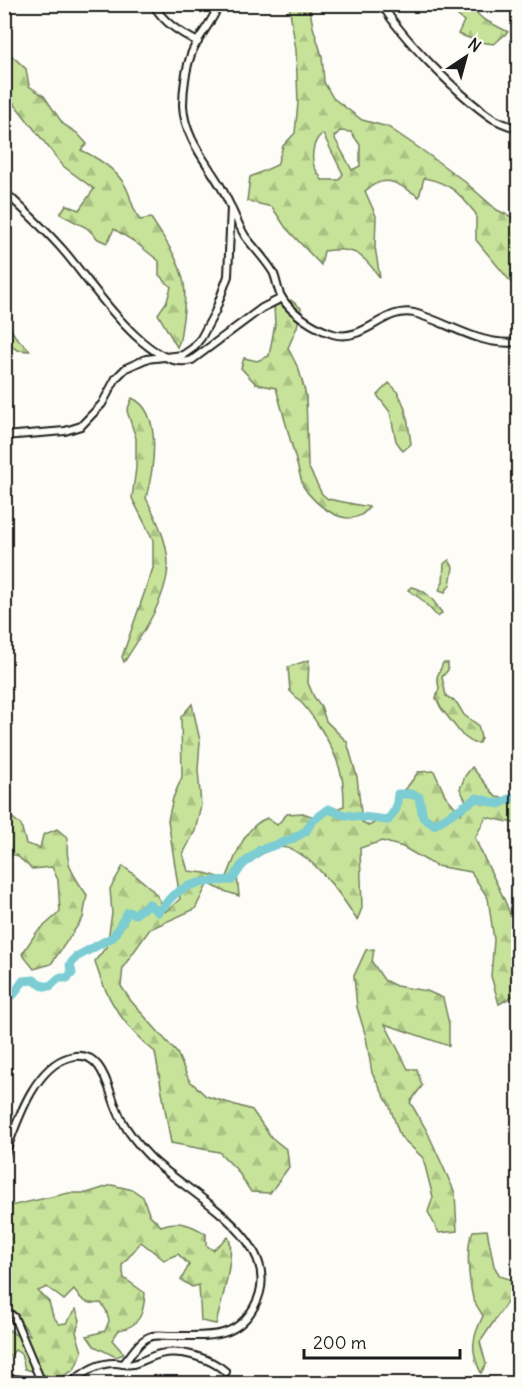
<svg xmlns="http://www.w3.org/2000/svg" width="523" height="1388" font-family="Delius,sans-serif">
  <defs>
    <pattern id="forest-firs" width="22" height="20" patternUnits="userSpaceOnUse" patternTransform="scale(1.5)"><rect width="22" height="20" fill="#c7e39a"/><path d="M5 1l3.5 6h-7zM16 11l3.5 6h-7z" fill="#aac284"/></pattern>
  </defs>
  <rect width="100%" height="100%" fill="#fdfcf7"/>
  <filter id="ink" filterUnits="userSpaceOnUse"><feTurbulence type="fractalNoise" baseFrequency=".0167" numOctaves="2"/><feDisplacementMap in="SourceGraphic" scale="12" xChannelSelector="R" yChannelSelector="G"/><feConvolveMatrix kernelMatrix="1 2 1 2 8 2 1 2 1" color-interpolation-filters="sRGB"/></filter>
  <g filter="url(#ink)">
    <!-- forest -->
    <g fill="url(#forest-firs)" stroke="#72805b" stroke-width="1.5" fill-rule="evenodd">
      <path d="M289,5H309L313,27L322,56L324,82L333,98L362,120L388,127L422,150L464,181L497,210L518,220V286L515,287L476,240V214C460,194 451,183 424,178L419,197C399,184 386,172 365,191L376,216L375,247L380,278C363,254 354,246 324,251L321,265L286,228L272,207L247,201L250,177L277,165L283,146L295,133L298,103L296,50ZM340,131L351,132L360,145V166L352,170L334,137ZM323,134L343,174L339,180H322C320,176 316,171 314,166C311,157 313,138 323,134Z"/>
      <polygon points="445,5 468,5 483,19 508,32 494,44 480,42 458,34 464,21"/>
      <path d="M5,45L10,54L26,69L29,86L44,96L63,124L77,133L87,144L81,150C100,159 122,173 129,194C132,205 134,211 140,220L151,218C164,238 180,260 184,284C187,301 182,323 180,340L177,347L158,314L167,301L171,287L159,275V261L135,242L114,229L107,243L98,239L87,228L60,214L66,205L79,210L94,189L63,166L5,92Z"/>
      <path d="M291,300L301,308L297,327L288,348L299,370L306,395L308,466L322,494L328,499L369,507C351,534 314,505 303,486L276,388L256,384L241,368L244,358L257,361L269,356L275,324L274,306Z"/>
      <polygon points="5,318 15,336 30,351 17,350 5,341"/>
      <path d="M389,383C406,396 408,422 411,444L403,451L396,441L390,412L377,395Z"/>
      <path d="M132,398C164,412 153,472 146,498C156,518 168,542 168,565C167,598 142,635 124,662L122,657L153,568V540L132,498L136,468V438L127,411Z"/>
      <polygon points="449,560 453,567 450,585 445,592 439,590 443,582 444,564"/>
      <path d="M411,587C426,589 434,601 442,613L438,617L421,599L408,590Z"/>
      <path d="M309,660L308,683L314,697L321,706L326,721L347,742L357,777L362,822L369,826L391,813C396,797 409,787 418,772L434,771L445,795L461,814L467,803L460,789L465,776L472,767L496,797L510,799L518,789V824L486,817L475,838C490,875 515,909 518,950C520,966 515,981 513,996L499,1004L491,976L494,940L488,898L471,872L436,866L403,847L382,841L360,848L362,908L357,920C344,899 304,840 276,848C260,852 248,864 237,875L239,896L221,890L208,883L195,909L150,929L123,967L121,986L131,1001L177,1053L189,1080L206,1096L252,1110L271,1137L287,1150L289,1167L270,1193L251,1192L237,1170L219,1152L171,1143L155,1052C125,1028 105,998 95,961L107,946L112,913L110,889L123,866C140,879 159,891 165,912L180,899L168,820L173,798L182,777L181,717L192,704L200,741L198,770L201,805L195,831L183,854L188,871L205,873L226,879C236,857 243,827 267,818L277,825L287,814L303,813L319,819L328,812L344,806C344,797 344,787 342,778C336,748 312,711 290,691L288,667Z"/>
      <polygon points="443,663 448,663 448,670 442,677 446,696 457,703 464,715 478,725 481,738 479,743 473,743 462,735 441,708 436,698 439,688 437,677"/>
      <path d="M4,811L21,825L26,844L40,848L43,835L57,829L68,838C64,862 73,876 87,895L83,918L51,964L34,969L22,954L36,933L60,912L58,880L52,867L32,869L16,855L5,854Z"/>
      <polygon points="374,949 372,962 384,980 396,986 427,991 443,998 449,1024 449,1046 385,1024 408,1069 417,1069 422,1086 410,1102 427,1131 455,1193 457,1231 439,1233 428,1212 433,1197 423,1158 400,1136 390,1107 372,1073 366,1037 357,1007 354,976 366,950"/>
      <path d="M112,1185L133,1190L143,1197L149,1214L161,1226C178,1219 192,1225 206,1234V1245L213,1250L228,1237C237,1249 220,1308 216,1324L201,1321L199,1285L192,1287L181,1280L189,1265L178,1254L164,1260L141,1242L122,1265L124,1278L145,1293C144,1312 140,1327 119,1330L112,1340L124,1354L116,1357L94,1346L87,1336L105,1331L109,1321L106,1310L101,1303C87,1305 82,1301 74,1290L64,1300L47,1287L38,1291L49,1302L53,1316L59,1324L66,1323L76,1309L80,1320L76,1332L82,1352L74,1370L58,1379L25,1369L21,1354L15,1350L6,1361L5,1327L16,1335H30L18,1317L5,1304L4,1201L10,1206L69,1193H87Z"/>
      <path d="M487,1230L494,1266L500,1276L512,1280L518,1277V1294L507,1302L480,1342L486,1364L481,1373C470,1350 472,1338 483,1316C480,1310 475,1304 473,1298C469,1282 465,1245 473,1231Z"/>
    </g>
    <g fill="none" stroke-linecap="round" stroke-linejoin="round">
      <!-- river -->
      <path stroke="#7bccd3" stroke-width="9" d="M4,1000L14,994L23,981L34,980L43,986H50L59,978H67L72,973L70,965L76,957L113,937L128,912L135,914L149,904L158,912C165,906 168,899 175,894C191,881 212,881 232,880L242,865L260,850L290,840L306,831L312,821L328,809L344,815L388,820L396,809L398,794H411L419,797L423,817L434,825L477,798L499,804L518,795"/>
      <defs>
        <g id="minor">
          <path d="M153,4C164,23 179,32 198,42"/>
          <path d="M219,4C213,22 199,35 192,52C186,67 183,89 183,105C184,137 206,161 221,187C230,203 236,221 245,236C254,248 265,259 273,272C277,280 277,290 282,298C291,313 316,329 333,334C364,343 385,306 414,313C450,323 480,347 518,342"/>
          <path d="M382,4C399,36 462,98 492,118C500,123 510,126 518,129"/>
          <path d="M4,191C24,210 45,229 63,250C88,278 149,374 192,360L262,308L282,298"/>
          <polyline points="4,436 65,431 81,426 102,404 116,378 126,368 146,359 183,355 193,348 201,338 215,312 228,276 231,207"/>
          <path d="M4,1157C16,1125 33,1067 70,1057C104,1048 108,1091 118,1112C125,1130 139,1146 153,1160C190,1195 290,1243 254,1307C234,1342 205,1335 170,1336C165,1336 157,1335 152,1336C139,1339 132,1355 123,1364"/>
          <polyline points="4,1309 14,1317 41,1381 46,1384"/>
          <polyline points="4,1378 43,1382"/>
          <path d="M69,1384C84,1373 95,1363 115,1363C121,1363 127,1366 133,1364C142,1362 151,1356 160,1354C180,1349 211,1358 226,1372"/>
        </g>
      </defs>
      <!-- minor casing -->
      <use href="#minor" stroke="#1c1c1c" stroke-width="10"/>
      <!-- minor -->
      <use href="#minor" stroke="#fdfcf7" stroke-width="6"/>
    </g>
  </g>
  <!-- margin -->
  <rect width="523" height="1388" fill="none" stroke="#fdfcf7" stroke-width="24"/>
  <rect x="12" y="12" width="499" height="1364" fill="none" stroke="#1c1c1c" stroke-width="2" filter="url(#ink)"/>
  <!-- north arrow -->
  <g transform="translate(466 57) rotate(36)" stroke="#fdfcf7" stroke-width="4.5" paint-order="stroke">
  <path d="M0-4.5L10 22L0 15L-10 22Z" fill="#1c1c1c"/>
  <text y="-9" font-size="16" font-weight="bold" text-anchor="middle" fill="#1c1c1c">N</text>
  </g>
  <!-- scale -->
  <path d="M304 1349v9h156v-9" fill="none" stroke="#1c1c1c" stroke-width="3"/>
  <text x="313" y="1349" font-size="18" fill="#1c1c1c" stroke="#fdfcf7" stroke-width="4.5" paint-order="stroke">200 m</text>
</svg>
